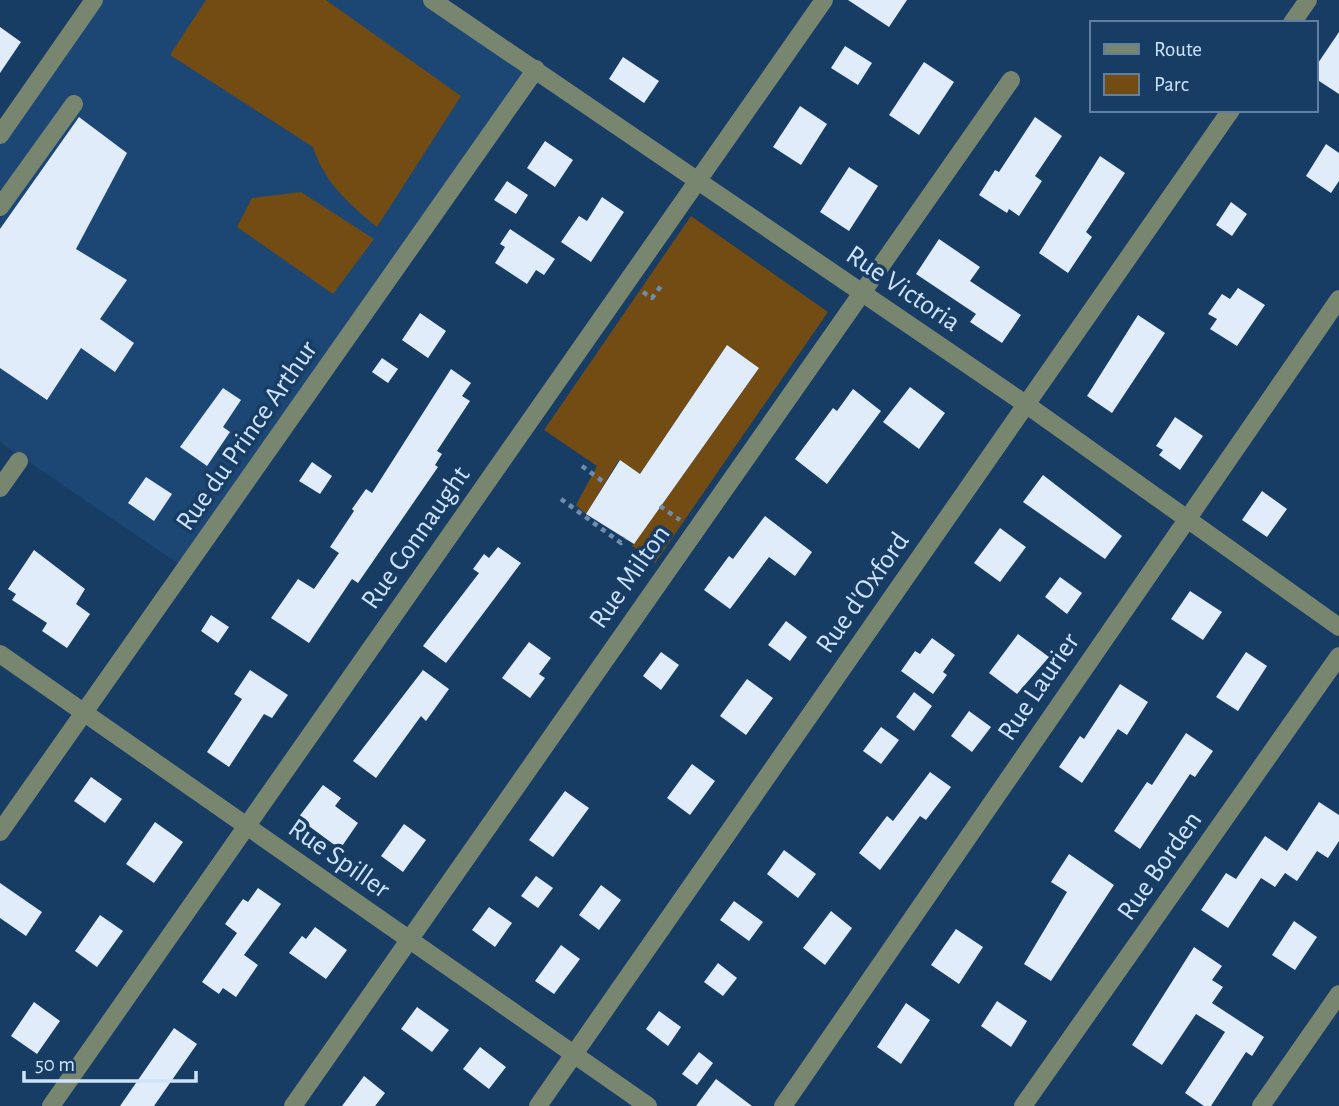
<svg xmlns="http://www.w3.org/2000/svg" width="1339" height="1106" font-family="'Alegreya Sans',sans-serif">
  <rect width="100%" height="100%" fill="#183d65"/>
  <!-- built -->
  <polygon fill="#1c4775" points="94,0 432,0 536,69 186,569 0,442 0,135"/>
  <!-- green -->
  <g fill="#724c13">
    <path d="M206,0H326L461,96L377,227C349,204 324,182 313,147L170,55Z"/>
    <polygon points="301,192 374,239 333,294 237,227 252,198"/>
    <polygon points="691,216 828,312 655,563 632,546 759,368 727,345 640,474 619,460 586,514 576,505 597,466 544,430"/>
  </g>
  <!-- building -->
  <g fill="#e0ecfa">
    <polygon points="848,0 907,0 889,27"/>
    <polygon points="0,27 21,42 0,73"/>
    <polygon points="1339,32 1339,94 1316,79 1316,66"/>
    <polygon points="845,46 872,63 858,85 831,68"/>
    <polygon points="623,57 659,81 644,103 609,79"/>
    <polygon points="924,62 954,82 919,135 889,115"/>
    <polygon points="800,106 827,124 801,165 773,147"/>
    <polygon points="79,117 127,153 76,249 127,280 100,319 134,343 115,372 81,348 47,400 0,368 0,229"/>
    <polygon points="1035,117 1062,136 1035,176 1042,181 1019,216 1009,209 1007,213 979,195 995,170 999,172"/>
    <polygon points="545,141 573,160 555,187 527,168"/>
    <polygon points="1326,144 1339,153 1339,181 1331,193 1306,176"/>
    <polygon points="1100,156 1125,173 1086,232 1092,237 1068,273 1039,253"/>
    <polygon points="849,167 878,186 849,231 820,212"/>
    <polygon points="507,181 528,195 516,214 494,200"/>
    <polygon points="602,197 624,212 591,262 561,242 579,216 587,221"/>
    <polygon points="1231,202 1247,214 1232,236 1216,225"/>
    <polygon points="510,229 555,259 544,275 536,270 527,284 495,263 505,247 500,244"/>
    <polygon points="939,239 980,267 970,281 1021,315 1002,343 970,322 976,314 916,274"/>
    <polygon points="1238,288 1265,305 1237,346 1210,329 1217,319 1208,314 1222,294 1230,299"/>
    <polygon points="420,313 446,331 428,358 402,340"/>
    <polygon points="1138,315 1165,333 1112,413 1087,396"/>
    <polygon points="727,345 759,368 634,544 586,514 620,460 640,474"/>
    <polygon points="382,358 398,369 388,383 372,372"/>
    <polygon points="451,369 471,383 462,396 470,401 437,451 442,454 435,465 438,467 358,583 352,579 309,643 271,618 298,579 314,589 339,553 330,547 354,511 352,509 366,489 372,493"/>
    <polygon points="910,387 945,413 919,449 883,422"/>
    <polygon points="223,388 241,400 223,427 230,432 207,466 180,447"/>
    <polygon points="853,389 881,411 827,484 795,459 833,408 837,411"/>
    <polygon points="1175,417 1203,436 1180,470 1159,455 1163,450 1156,446"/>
    <polygon points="312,462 332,476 320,494 299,481"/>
    <polygon points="1043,475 1122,536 1105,559 1023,502"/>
    <polygon points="146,477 172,494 154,521 128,503"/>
    <polygon points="1262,491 1287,509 1267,537 1242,520"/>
    <polygon points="765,516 812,552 795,576 769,557 730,609 704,590 729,556 733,559"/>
    <polygon points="1000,528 1026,547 1000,582 974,563"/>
    <polygon points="498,547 521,563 446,663 423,646 479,573 473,569 484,554 489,558"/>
    <polygon points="34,550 85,589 76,604 90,614 67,648 42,631 47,623 12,600 16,594 8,589"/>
    <polygon points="1060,577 1082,593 1067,614 1045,597"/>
    <polygon points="1190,591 1222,612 1203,640 1171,619"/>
    <polygon points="211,615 229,627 218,643 201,631"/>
    <polygon points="786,621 807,637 790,661 768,645"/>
    <polygon points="1018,634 1049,657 1017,694 989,673"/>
    <polygon points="932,638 955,655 943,672 947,675 933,694 901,671 915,651 920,654"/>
    <polygon points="529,642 551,658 539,674 545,678 530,698 502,678"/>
    <polygon points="661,652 679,665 661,690 643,676"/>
    <polygon points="1246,652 1267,666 1238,711 1216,697"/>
    <polygon points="250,670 288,695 272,718 264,714 229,767 207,752 242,699 234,694"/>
    <polygon points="423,670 449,689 426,721 421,716 376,778 353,761"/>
    <polygon points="747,679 773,698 746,735 720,716"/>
    <polygon points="1120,684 1148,702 1127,735 1118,729 1082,783 1059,767 1080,736 1084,739"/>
    <polygon points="914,692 932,706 914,731 896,717"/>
    <polygon points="969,711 991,727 972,752 951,736"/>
    <polygon points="881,727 899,740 881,764 863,751"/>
    <polygon points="1186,733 1213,751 1195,777 1190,774 1140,849 1114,831 1147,782 1152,785"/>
    <polygon points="692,764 715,781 690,815 667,798"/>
    <polygon points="930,772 951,787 926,820 920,816 880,870 859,853 887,816 893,821"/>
    <polygon points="91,777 122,799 105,823 74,801"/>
    <polygon points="323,785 341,798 335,806 358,823 340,849 298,818"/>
    <polygon points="565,791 589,808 553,857 529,840"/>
    <polygon points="1319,802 1339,815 1339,841 1328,858 1317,851 1297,881 1285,873 1275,887 1261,878 1228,928 1201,910 1226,873 1236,879 1265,836 1287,851"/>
    <polygon points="155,822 183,842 154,883 126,864"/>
    <polygon points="404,824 426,840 403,872 381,856"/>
    <polygon points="784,850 816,874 798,898 767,874"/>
    <polygon points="1069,854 1114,885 1051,981 1024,964 1067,892 1051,882"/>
    <polygon points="536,876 553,888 538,908 521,896"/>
    <polygon points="0,883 42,912 26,936 0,918"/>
    <polygon points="601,885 621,900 599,930 579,915"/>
    <polygon points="258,888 281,904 244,955 258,965 236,997 223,988 219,994 202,982 237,933 225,924 243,899 248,902"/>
    <polygon points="734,901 763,922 749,941 720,920"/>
    <polygon points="489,907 512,923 495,947 472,930"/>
    <polygon points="831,911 852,928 825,965 803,948"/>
    <polygon points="100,915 123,931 97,967 75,951"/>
    <polygon points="1294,921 1317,937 1295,970 1272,955"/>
    <polygon points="315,927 347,950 326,979 289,953 302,936 306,939"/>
    <polygon points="956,929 983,947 959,984 931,965"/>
    <polygon points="561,945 580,959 554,994 535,981"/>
    <polygon points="1194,947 1222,966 1212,980 1223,987 1212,1003 1264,1037 1252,1056 1246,1052 1211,1106 1204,1106 1185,1093 1225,1032 1196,1014 1162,1065 1132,1045"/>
    <polygon points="718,963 737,978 723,996 704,982"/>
    <polygon points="997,1001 1027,1021 1011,1047 981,1026"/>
    <polygon points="34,1002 60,1021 37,1054 11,1036"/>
    <polygon points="906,1003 930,1020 901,1064 877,1047"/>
    <polygon points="417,1007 449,1030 432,1052 401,1029"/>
    <polygon points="659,1011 681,1027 668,1046 646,1029"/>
    <polygon points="174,1028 197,1044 154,1106 120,1106"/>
    <polygon points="480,1047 506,1067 489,1089 463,1069"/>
    <polygon points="699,1052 713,1063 697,1085 682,1074"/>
    <polygon points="364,1076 385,1093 375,1106 342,1106"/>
    <polygon points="716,1079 752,1106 696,1106"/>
  </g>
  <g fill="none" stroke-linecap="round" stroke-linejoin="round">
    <!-- path -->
    <g stroke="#6f8cad" stroke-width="4.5" stroke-dasharray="5 5" stroke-linecap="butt">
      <polyline points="643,292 652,298 661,286"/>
      <polyline points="582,466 605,483"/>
      <polyline points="561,499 621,543 625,538"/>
      <polyline points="660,506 680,520"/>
    </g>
    <!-- minor -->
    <g stroke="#78856f" stroke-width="18">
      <polyline points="432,0 1027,405 1339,627"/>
      <polyline points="1292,23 1308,0"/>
      <polyline points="0,135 94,0"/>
      <polyline points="0,207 74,104"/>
      <polyline points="0,488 19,461"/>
      <polyline points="0,654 648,1106"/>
      <polyline points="0,832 536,69"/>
      <polyline points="51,1106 824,0"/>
      <polyline points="293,1106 1011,80"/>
      <polyline points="538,1106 1231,110"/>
      <polyline points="783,1106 1339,299"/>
      <polyline points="1023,1106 1339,656"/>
      <polyline points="1261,1106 1339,994"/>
    </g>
  </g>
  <g text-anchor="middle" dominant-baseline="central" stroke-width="7" stroke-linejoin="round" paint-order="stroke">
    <!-- street labels -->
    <g font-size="28" fill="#cee3fc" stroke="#183d65">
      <text transform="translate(903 289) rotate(34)">Rue Victoria</text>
      <text transform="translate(247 436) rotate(-55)">Rue du Prince Arthur</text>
      <text transform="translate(416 538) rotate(-55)">Rue Connaught</text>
      <text transform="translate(630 577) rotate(-55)">Rue Milton</text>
      <text transform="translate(863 593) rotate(-55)">Rue d'Oxford</text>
      <text transform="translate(1039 687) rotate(-56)">Rue Laurier</text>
      <text transform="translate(339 859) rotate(35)">Rue Spiller</text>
      <text transform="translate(1160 866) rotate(-55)">Rue Borden</text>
    </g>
  </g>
  <!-- legend -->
  <rect x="1090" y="21" width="228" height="91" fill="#183d65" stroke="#617fa1" stroke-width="2"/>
  <rect x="1104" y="44" width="35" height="10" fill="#78856f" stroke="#617fa1" stroke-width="2"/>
  <text x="1154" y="56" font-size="21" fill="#cee3fc">Route</text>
  <rect x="1104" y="74" width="35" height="21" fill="#724c13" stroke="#617fa1" stroke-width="2"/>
  <text x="1154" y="91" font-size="21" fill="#cee3fc">Parc</text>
  <!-- scale -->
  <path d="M24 1071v10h172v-10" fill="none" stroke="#cee3fc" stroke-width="3.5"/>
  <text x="35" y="1071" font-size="21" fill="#cee3fc" stroke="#183d65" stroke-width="5" paint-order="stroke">50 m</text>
</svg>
